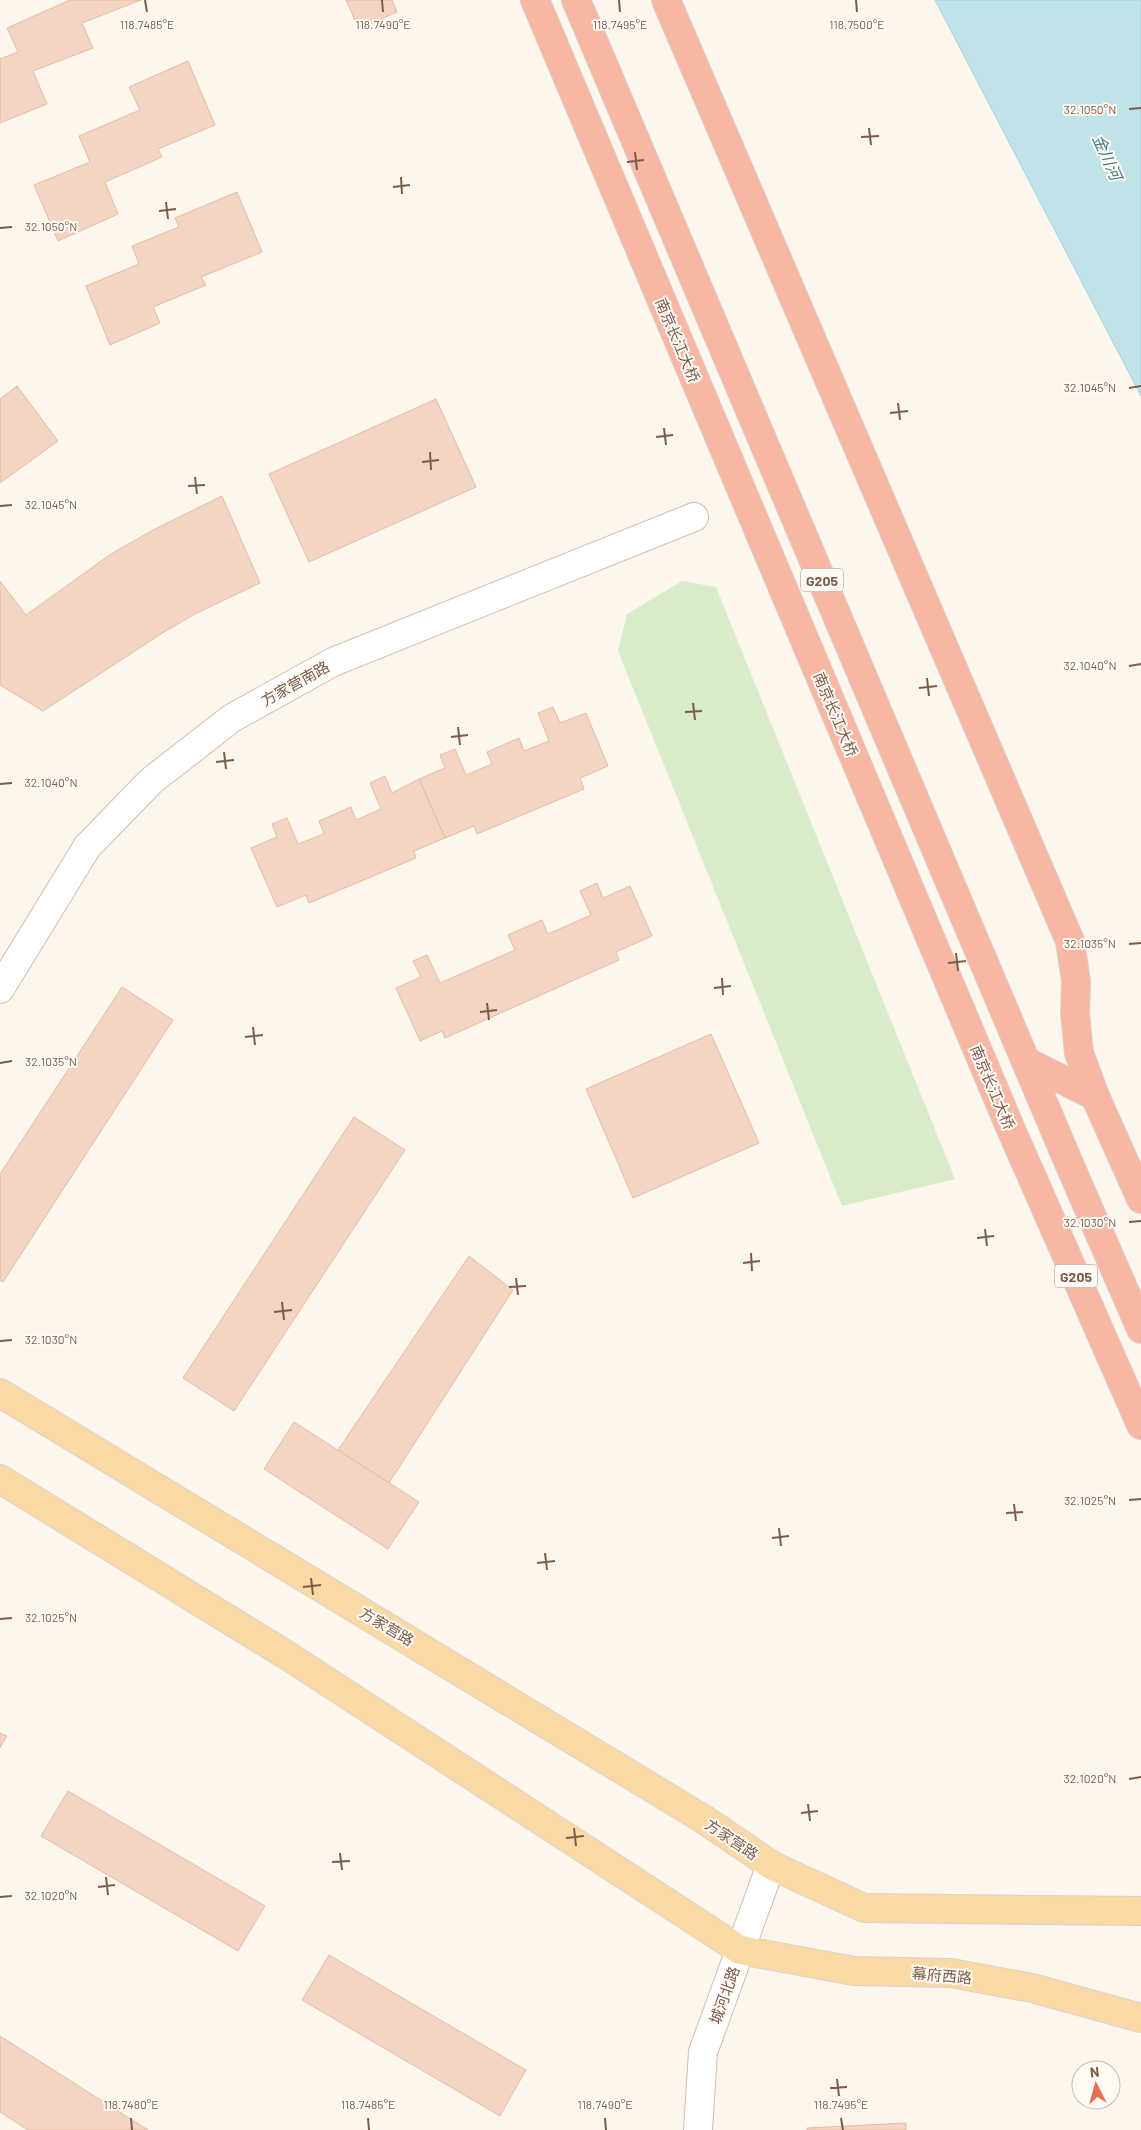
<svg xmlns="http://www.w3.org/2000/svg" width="1141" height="2130" font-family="Barlow,'Noto Sans SC',sans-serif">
  <rect width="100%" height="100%" fill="#fdf6ec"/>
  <!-- green -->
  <polygon fill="#d8ecc9" points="682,581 716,587 955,1179 842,1206 618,651 627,614"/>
  <!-- water -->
  <polygon fill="#bfe3e8" stroke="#a5d3da" points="935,0 1141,0 1141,396"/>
  <!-- building -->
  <g fill="#f3d5c3" stroke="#e6bba3">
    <polygon points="70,0 141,0 82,23 93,48 33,71 47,104 0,123 0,59 18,52 7,28"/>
    <polygon points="346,0 392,0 397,12 359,29"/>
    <polygon points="188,61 215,125 158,149 162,157 105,182 118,214 58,241 34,185 90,162 79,136 140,110 129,87"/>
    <polygon points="237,192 262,252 201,277 206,285 153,307 160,323 110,345 86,286 139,264 132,246 179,227 175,218"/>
    <polygon points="17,386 58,441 0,483 0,399"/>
    <polygon points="436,399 476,487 309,562 269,474"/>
    <polygon points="222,496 260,583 195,614 164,632 43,711 0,685 0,581 26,615 111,554 153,530"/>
    <polygon points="553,707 560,723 586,713 608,766 580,778 584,789 477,834 474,826 445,838 419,779 445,768 440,755 455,749 466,775 492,764 487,752 519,738 524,751 549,741 538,713"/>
    <polygon points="385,776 392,793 419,779 445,838 414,851 416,858 309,903 306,895 277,907 251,848 277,837 272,824 287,818 298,844 324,834 319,821 351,807 356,820 381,809 370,783"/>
    <polygon points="597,883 603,898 630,886 652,936 616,952 619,960 445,1038 442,1031 420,1041 396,988 421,977 413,961 427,955 440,983 515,950 508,935 542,920 548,934 591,915 580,891"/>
    <polygon points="122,987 173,1020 3,1282 0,1280 0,1174"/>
    <polygon points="711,1034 759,1143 633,1198 586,1089"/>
    <polygon points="354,1117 405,1150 234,1411 183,1378"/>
    <polygon points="469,1256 513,1290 389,1483 338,1450"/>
    <polygon points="294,1422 419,1502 388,1549 264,1469"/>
    <polygon points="0,1733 7,1736 0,1748"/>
    <polygon points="68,1791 265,1906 238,1951 41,1836"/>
    <polygon points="329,1955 526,2070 500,2116 302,2000"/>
    <polygon points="0,2036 148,2130 28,2130 0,2112"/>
    <polygon points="906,2123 906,2130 807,2130 807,2128"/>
  </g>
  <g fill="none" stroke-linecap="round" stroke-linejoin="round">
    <defs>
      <g id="minor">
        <polyline points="0,989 87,847 151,781 232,718 333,662 694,517"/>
        <polyline points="698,2130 703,2052 771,1865"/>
      </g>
      <g id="major">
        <polyline points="0,1393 705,1820 771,1865 864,1908 1141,1911"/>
        <polyline points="0,1479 288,1656 740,1950 854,1971 951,1973 1032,1988 1141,2018"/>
      </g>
      <g id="highway">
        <polyline points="535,0 1010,1127 1141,1425"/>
        <polyline points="576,0 1068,1161 1141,1329"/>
        <polyline points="666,0 1070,941 1076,981 1075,1013 1079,1053 1095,1096 1141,1199"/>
        <polyline points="1027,1062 1095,1096"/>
      </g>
    </defs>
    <!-- minor casing -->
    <use href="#minor" stroke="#d1beb0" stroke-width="30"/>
    <!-- major casing -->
    <use href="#major" stroke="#dad1cd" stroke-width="30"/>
    <!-- highway casing -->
    <use href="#highway" stroke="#dad1cd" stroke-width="30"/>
    <!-- minor -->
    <use href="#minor" stroke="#fff" stroke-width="28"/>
    <!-- major -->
    <use href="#major" stroke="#fbd9a5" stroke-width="28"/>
    <!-- highway -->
    <use href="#highway" stroke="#f7b7a3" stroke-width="28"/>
  </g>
  <!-- ticks -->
  <path fill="none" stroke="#7a5c4d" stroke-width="2" d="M145,0L147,12M382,0L383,12M619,0L620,12M856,0L857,12M1129,109L1141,108M869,128L871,145M861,137L879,136M635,152L637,170M627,162L644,160M401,177L402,194M393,187L410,185M166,202L168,219M159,211L176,209M0,228L12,227M1129,388L1141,386M898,403L900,420M890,413L908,411M664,428L666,445M656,437L673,435M430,452L431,470M422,462L439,460M195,477L197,494M188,486L205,485M0,506L12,505M1129,666L1141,664M927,678L929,696M919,688L937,686M693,703L695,720M685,712L702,711M458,727L460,745M451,737L468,735M224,752L226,769M216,762L234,760M0,784L12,783M1129,944L1141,943M956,953L958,971M948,963L966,961M722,978L723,995M714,988L731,986M487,1003L489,1020M480,1012L497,1010M253,1027L255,1045M245,1037L263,1035M0,1063L12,1061M1129,1222L1141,1221M985,1229L987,1246M977,1238L994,1236M751,1253L752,1271M743,1263L760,1261M516,1278L518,1295M509,1287L526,1286M282,1302L284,1320M274,1312L292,1310M0,1341L12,1340M1129,1500L1141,1499M1014,1504L1016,1521M1006,1513L1023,1512M779,1528L781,1546M772,1538L789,1536M545,1553L547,1570M537,1563L555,1561M311,1578L313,1595M303,1587L321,1585M0,1619L12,1618M1129,1779L1141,1777M808,1804L810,1821M801,1813L818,1811M574,1828L576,1846M566,1838L584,1836M340,1853L342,1870M332,1862L350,1861M106,1877L108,1895M98,1887L115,1885M0,1897L12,1896M837,2079L839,2096M830,2088L847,2087M131,2118L132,2130M368,2118L369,2130M605,2118L606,2130M841,2118L843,2130"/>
  <g text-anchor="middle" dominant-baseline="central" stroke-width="4" stroke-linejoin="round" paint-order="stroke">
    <!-- shield labels -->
    <g fill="#fffaf3" stroke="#a28b7f" stroke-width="1">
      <rect x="801" y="568.5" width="42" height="23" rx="4"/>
      <rect x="1055" y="1264.5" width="42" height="23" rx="4"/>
    </g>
    <g font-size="14" font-weight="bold" fill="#7a5c4d">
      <text x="822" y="580">G205</text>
      <text x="1076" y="1276">G205</text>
    </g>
    <!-- street labels -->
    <g font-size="15" fill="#7a5c4d" stroke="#fffaf3">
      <text transform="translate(678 340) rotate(67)">南京长江大桥</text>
      <text transform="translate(295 683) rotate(-29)">方家营南路</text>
      <text transform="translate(836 714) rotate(67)">南京长江大桥</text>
      <text transform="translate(993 1087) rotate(67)">南京长江大桥</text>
      <text transform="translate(387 1626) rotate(31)">方家营路</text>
      <text transform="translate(732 1839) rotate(34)">方家营路</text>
      <text transform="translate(942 1975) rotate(5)">幕府西路</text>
      <text transform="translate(724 1995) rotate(-70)">城河北路</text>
    </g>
    <!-- water labels -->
    <g font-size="16" font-style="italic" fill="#437c86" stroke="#fffaf3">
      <text transform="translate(1108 157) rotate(66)">金川河</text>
    </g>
  </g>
  <g font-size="12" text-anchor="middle" fill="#7a5c4d" stroke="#fffaf3" stroke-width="4" stroke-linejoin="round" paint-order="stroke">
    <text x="147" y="29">118.7485°E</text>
    <text x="383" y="29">118.7490°E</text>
    <text x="620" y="29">118.7495°E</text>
    <text x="857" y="29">118.7500°E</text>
    <text x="1090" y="114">32.1050°N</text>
    <text x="51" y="231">32.1050°N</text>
    <text x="1090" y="392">32.1045°N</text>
    <text x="51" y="509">32.1045°N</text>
    <text x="1090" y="670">32.1040°N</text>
    <text x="51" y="787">32.1040°N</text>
    <text x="1090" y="948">32.1035°N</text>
    <text x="51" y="1066">32.1035°N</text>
    <text x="1090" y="1227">32.1030°N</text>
    <text x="51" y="1344">32.1030°N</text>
    <text x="1090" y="1505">32.1025°N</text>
    <text x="51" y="1622">32.1025°N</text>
    <text x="1090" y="1783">32.1020°N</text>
    <text x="51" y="1900">32.1020°N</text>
    <text x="131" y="2109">118.7480°E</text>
    <text x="368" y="2109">118.7485°E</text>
    <text x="605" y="2109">118.7490°E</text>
    <text x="841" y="2109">118.7495°E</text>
  </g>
  <!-- north arrow -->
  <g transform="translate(1096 2085) rotate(354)"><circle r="24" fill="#fffaf3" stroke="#cabbb1"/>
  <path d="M0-4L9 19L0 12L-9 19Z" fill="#e76f51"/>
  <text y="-8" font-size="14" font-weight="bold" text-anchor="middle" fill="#7a5c4d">N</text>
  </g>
</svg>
